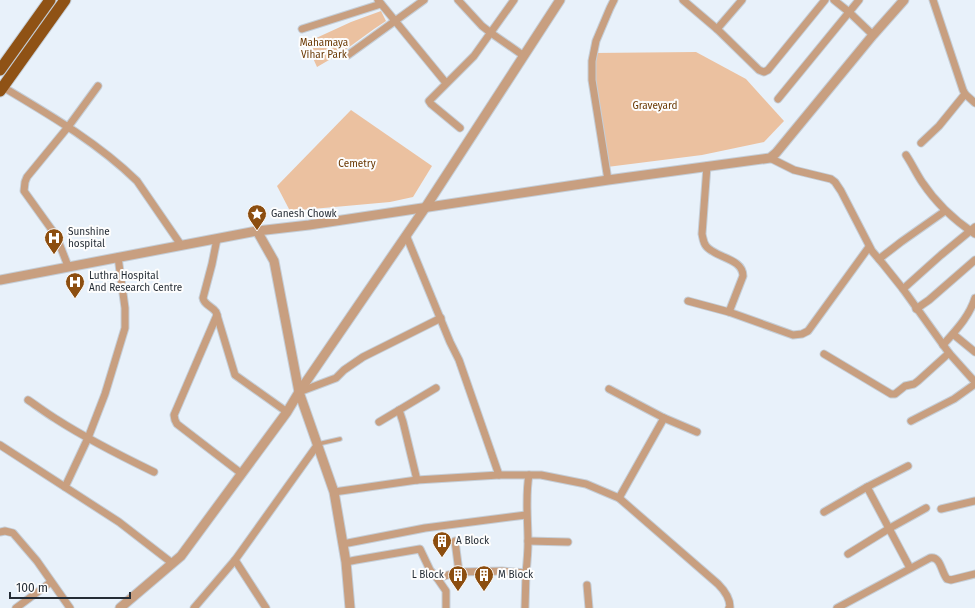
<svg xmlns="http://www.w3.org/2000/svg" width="975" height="608" font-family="'Fira Sans',sans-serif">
  <rect width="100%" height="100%" fill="#e8f1fa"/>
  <!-- green -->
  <g fill="#ebc1a0">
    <polygon points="381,11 386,21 374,29 341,53 317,67 308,47 314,39 351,22"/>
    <polygon points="696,52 746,79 784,121 764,142 702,155 607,167 592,53"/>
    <polygon points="351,110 432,166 413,197 390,202 290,211 277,186"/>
  </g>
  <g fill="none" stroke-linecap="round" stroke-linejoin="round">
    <defs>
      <polyline id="service" points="318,444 340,439"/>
      <g id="minor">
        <polyline points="378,0 446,83"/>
        <polyline points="458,0 482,26 491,33 524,56"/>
        <polyline points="683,0 717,29 759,70 764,72 768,70 825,0"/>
        <polyline points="834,0 849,12 873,35"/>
        <polyline points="933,0 963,90 965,94 975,103"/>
        <polyline points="302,29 381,4"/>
        <polyline points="717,29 742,0"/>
        <polyline points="348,55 424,0"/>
        <path d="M3,87C50,115 98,143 137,181L181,245"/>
        <polyline points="778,99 859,0"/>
        <polyline points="460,128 431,104 429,101 474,56 514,0"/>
        <polyline points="921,143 939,126 965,94"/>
        <path d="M906,155C912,164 916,173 922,182C936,203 954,220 975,234"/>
        <polyline points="770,158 794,170 831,179 835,182 841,191 872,251 883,264 903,289 949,353 966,372 975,382"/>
        <path d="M707,166L702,234C703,238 703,242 706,246C715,258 743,258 743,276L729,312"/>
        <polyline points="608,180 592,80 592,61 596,41 610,8 614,0"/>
        <polyline points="406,235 450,342 459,360 499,475"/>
        <path d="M217,239L212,264L203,298C204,305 212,306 216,312L235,375L287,412"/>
        <polyline points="879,259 901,242 945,211"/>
        <polyline points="68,266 57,238 52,230 24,191 25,182 27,177 68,127 98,86"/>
        <polyline points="903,289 941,255 975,227"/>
        <polyline points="688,301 729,312 793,335 802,334 808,331 869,247"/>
        <polyline points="916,309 929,300 975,260"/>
        <polyline points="217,315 174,415 175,420 177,424 242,474"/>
        <polyline points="953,334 975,352"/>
        <path d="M943,345C956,330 969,317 975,298"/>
        <polyline points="824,354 886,391 891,394 895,394 905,386 914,384 918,381 949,353"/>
        <polyline points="609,389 664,418 697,432"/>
        <polyline points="299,392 336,378 344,370 363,357 441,318"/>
        <path d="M28,400C37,406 46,413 56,419C87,439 121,456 154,472"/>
        <polyline points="399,410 403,422 417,480"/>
        <polyline points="911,421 954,399 975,384"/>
        <polyline points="379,422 436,388"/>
        <polyline points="0,445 119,522 172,563"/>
        <polyline points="65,487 88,438 105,394 125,328 125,308 118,257"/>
        <polyline points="867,487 910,568"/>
        <path d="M334,492L417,480L499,475H541L586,484L619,498L718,584C724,590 730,598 730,607L729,608"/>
        <polyline points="619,498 664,418"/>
        <polyline points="941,509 975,501"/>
        <polyline points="824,512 867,487 908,466"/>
        <polyline points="0,532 5,531 13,533 37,561 70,608"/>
        <polyline points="528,541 568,542"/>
        <polyline points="343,544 425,528 526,515"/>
        <polyline points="848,554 890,528 926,508"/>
        <polyline points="235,560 266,608"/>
        <polyline points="346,562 356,560 420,549 430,570 437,578 459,572 455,541"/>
        <polyline points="459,572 502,571 526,573 525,608"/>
        <path d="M526,573C527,563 528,552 528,542C528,519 525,497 529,475"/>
        <polyline points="437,578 446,591 446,608"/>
        <polyline points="587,585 589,608"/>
        <polyline points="16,608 51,582"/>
        <polyline points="194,608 235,560 318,444"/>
        <path d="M837,608L930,558C941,556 941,572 947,579L951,580L975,574"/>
      </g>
      <g id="tertiary">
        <polyline points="257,231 274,261 299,392 334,492 346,562 350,608"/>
        <polyline points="0,280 257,231 309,225 608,180 770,158 776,153 873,35 904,0"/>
        <polyline points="120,608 181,556 287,412 299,392 425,208 560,0"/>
      </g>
      <g id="trunk">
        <polyline points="0,70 50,0"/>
        <polyline points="0,91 65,0"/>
      </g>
    </defs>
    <!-- service casing -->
    <use href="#service" stroke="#c5ced7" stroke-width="5.5"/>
    <!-- minor casing -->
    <use href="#minor" stroke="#c5ced7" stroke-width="9"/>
    <!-- tertiary casing -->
    <use href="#tertiary" stroke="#c5ced7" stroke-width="11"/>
    <!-- trunk casing -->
    <use href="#trunk" stroke="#c5ced7" stroke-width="13"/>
    <!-- service -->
    <use href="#service" stroke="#c89f80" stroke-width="3.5"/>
    <!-- minor -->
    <use href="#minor" stroke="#c89f80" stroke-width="7"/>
    <!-- tertiary -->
    <use href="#tertiary" stroke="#c89f80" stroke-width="9"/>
    <!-- trunk -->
    <use href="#trunk" stroke="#8f5215" stroke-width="11"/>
  </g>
  <!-- icons -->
  <defs>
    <symbol id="sight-pin" viewBox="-11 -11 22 30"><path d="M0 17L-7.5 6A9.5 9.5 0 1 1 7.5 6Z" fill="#8c4e10" stroke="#fdfdfd"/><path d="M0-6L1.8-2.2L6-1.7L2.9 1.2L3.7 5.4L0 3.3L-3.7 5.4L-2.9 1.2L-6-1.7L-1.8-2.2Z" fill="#fff"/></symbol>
    <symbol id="hospital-pin" viewBox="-11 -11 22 30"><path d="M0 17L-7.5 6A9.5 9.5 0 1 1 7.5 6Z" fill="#8c4e10" stroke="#fdfdfd"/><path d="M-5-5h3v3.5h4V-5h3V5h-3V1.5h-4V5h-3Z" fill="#fff"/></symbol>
    <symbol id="building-pin" viewBox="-11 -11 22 30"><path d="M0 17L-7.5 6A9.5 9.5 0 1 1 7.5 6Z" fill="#8c4e10" stroke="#fdfdfd"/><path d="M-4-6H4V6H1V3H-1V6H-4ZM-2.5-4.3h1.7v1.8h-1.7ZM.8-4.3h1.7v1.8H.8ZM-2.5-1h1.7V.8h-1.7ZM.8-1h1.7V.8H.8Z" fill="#fff"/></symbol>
  </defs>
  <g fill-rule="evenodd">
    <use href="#sight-pin" x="246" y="203" width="22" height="30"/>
    <use href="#hospital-pin" x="43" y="227" width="22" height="30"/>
    <use href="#hospital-pin" x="64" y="271" width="22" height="30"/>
    <use href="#building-pin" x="431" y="530" width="22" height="30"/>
    <use href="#building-pin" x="447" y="564" width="22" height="30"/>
    <use href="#building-pin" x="473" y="564" width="22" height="30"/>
  </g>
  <g text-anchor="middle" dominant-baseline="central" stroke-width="4" stroke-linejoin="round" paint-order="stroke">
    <!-- park labels -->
    <g font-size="10" fill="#683600" stroke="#fdfdfd">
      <text x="324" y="43">Mahamaya<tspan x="324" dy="12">Vihar Park</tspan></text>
      <text x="655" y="106">Graveyard</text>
      <text x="357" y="164">Cemetry</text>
    </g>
    <!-- poi labels -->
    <g font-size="10" fill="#242c35" stroke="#fdfdfd" text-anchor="start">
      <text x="271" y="214">Ganesh Chowk</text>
      <text x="68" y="232">Sunshine<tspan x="68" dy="12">hospital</tspan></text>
      <text x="89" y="276">Luthra Hospital<tspan x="89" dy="12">And Research Centre</tspan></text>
      <text x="456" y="541">A Block</text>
      <text x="444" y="575" text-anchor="end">L Block</text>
      <text x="498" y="575">M Block</text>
    </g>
  </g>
  <!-- scale -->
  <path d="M10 592v6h120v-6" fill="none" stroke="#242c35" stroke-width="2"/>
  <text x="16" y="592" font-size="12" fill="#242c35" stroke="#fdfdfd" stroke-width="3" paint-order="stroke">100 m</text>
</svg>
